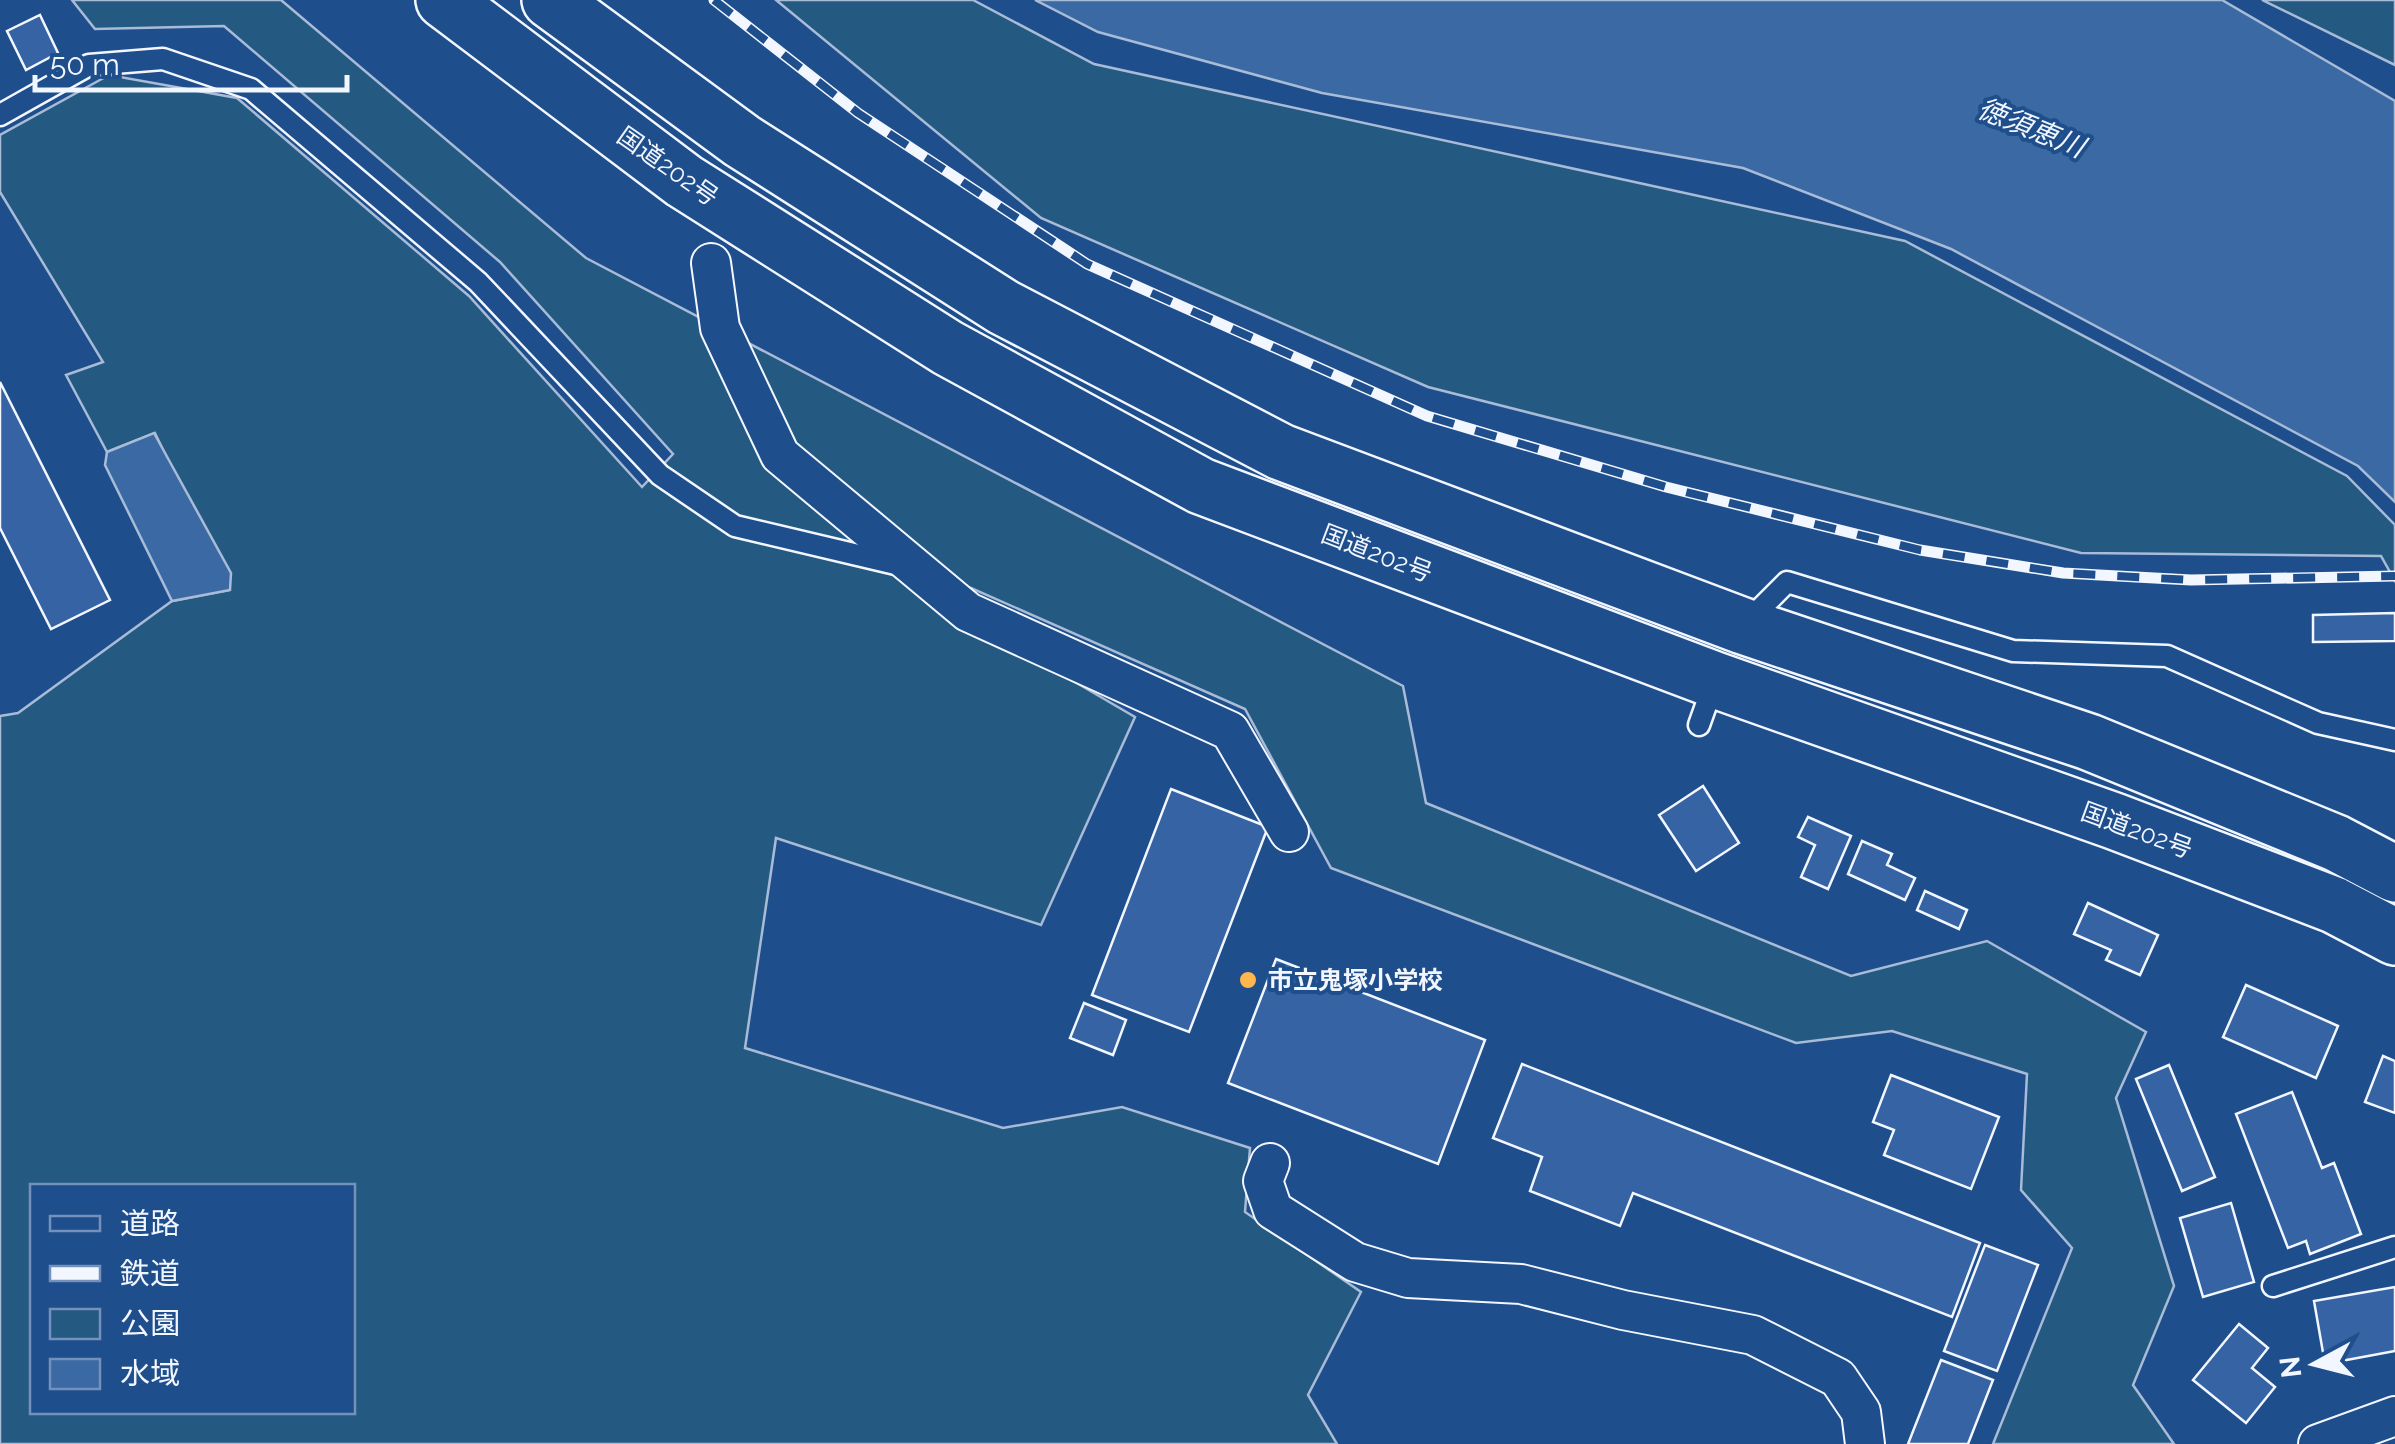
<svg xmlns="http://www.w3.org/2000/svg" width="2395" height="1444" font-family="Raleway,'Noto Sans JP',sans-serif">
  <rect width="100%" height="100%" fill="#1f4e8c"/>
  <!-- green -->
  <g fill="#245a82" stroke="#a8bbd7" stroke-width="2.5" fill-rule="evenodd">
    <path d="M72,0H281L586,258L1403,686L1426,803L1851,976L1987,941L2146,1032L2116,1098L2174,1286L2133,1385L2174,1444H1993L2072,1248L2021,1190L2027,1074L1892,1031L1796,1043L1331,868L1245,709L971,588L895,577L1135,717L1041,925L776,838L745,1048L1003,1128L1122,1107L1250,1148L1245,1212L1361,1292L1308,1395L1337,1444H0V716L18,713L172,601L229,590L155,433L107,452L66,375L103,362L0,192V135L109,75L237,98L469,296L642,487L673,454L500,262L224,26L95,29ZM32,1186H352V1412H32Z"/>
    <polygon points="776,0 973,0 1094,64 1905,241 2347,476 2395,525 2395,581 2381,556 2081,553 1428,387 1041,218"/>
    <polygon points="2262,0 2395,0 2395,65"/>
  </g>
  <!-- water -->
  <g fill="#3b69a3" stroke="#a8bbd7" stroke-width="2.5">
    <polygon points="1035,0 2222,0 2395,101 2395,502 2358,466 1951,249 1743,168 1322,93 1098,32"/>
    <polygon points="154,433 231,573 230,590 172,601 105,465 107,452"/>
  </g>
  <!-- building -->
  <g fill="#3563a3" stroke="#f2f6ff" stroke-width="2.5">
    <polygon points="40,15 58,53 26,70 7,31"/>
    <polygon points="0,382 110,600 51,629 0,528"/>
    <polygon points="2395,613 2395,641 2313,642 2313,615"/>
    <polygon points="1703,786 1739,843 1696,871 1659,815"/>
    <polygon points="1171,789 1268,827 1189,1032 1092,995"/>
    <polygon points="1808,817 1851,836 1828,889 1801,877 1815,845 1798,837"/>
    <polygon points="1862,841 1892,854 1887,865 1915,878 1905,900 1848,874"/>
    <polygon points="1925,891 1967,910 1959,929 1917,910"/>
    <polygon points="2088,903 2158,935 2140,975 2106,960 2111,950 2074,934"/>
    <polygon points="1276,959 1485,1040 1438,1164 1228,1083"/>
    <polygon points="2246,985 2338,1026 2316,1078 2223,1037"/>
    <polygon points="1084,1003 1126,1020 1113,1055 1070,1038"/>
    <polygon points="2383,1056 2395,1061 2395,1113 2365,1102"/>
    <polygon points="1522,1064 1980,1243 1952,1317 1633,1193 1620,1226 1530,1191 1542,1157 1493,1138"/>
    <polygon points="2169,1065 2215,1177 2182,1191 2136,1079"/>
    <polygon points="1891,1075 1999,1117 1971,1189 1884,1155 1894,1130 1873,1122"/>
    <polygon points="2292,1092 2322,1168 2334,1163 2361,1234 2310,1254 2306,1241 2288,1248 2236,1114"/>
    <polygon points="2231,1203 2254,1282 2203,1297 2180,1218"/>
    <polygon points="1985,1245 2038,1265 1997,1371 1944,1351"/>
    <polygon points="2395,1287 2395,1351 2325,1364 2314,1301"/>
    <polygon points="2239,1324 2268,1348 2252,1368 2275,1387 2246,1423 2193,1380"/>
    <polygon points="1941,1360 1993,1380 1968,1444 1908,1444"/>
  </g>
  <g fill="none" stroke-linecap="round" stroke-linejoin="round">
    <defs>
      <g id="lane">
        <polyline points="0,115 89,65 163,59 251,89 478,282 660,475 735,526 900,565"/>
        <polyline points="1748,621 1787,582 2013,651 2167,656 2318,723 2395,740"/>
        <polyline points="1699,725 1715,680"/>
        <polyline points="2273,1286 2395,1247"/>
      </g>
      <g id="street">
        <polyline points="711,263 720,328 780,455 968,612 1230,731 1289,832"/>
        <polyline points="1270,1163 1263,1181 1273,1210 1355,1262 1408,1278 1521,1284 1623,1310 1753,1335 1838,1378 1861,1412 1865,1444"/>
        <polyline points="2318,1444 2395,1416"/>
      </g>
      <g id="highway">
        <polyline points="444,0 684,181 948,348 1201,486 1715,680 2114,821 2334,905 2395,937"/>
        <polyline points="550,0 742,141 1003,307 1281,452 1743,626 2089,742 2336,843 2395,874"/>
      </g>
    </defs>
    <!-- lane casing -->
    <use href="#lane" stroke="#f2f6ff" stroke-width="25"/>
    <!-- street casing -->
    <use href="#street" stroke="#f2f6ff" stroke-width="42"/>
    <!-- highway casing -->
    <use href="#highway" stroke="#f2f6ff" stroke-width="60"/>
    <!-- lane -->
    <use href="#lane" stroke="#1f4e8c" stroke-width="20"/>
    <!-- street -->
    <use href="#street" stroke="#1f4e8c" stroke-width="38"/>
    <!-- highway -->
    <use href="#highway" stroke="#1f4e8c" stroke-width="55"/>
    <defs>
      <polyline id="rail" points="714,0 858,113 1087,264 1427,416 1666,487 1920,550 2063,573 2191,580 2395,576"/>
    </defs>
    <!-- rail casing -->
    <use href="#rail" stroke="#f2f6ff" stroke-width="11"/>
    <!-- rail -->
    <use href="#rail" stroke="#1f4e8c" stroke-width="8" stroke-dasharray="22" stroke-linecap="butt"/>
  </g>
  <!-- markers -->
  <circle fill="#ffb74d" stroke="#1f4e8c" stroke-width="4" cx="1248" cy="980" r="10"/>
  <g text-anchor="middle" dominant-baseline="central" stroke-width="8" stroke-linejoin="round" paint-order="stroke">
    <!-- street labels -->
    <g font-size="25" fill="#f2f6ff" stroke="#1f4e8c">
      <text transform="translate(668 166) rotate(35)">国道202号</text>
      <text transform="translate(1377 553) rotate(21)">国道202号</text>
      <text transform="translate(2137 830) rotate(20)">国道202号</text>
    </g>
    <!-- poi labels -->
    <g font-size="25" font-weight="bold" fill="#f2f6ff" stroke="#1f4e8c" text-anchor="start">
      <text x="1268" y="980">市立鬼塚小学校</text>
    </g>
    <!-- water labels -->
    <g font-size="28" font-style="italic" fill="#f2f6ff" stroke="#1f4e8c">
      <text transform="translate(2031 128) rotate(22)">徳須恵川</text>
    </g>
  </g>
  <!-- legend -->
  <rect x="30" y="1184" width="325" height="230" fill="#1f4e8c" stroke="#7391ba" stroke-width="2.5"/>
  <rect x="50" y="1216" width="50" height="15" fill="#1f4e8c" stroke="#7391ba" stroke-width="2.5"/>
  <text x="120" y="1234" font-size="30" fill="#f2f6ff">道路</text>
  <rect x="50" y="1266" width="50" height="15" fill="#f2f6ff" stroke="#7391ba" stroke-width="2.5"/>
  <text x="120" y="1284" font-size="30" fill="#f2f6ff">鉄道</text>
  <rect x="50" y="1309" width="50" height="30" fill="#245a82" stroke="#7391ba" stroke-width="2.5"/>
  <text x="120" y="1334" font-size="30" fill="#f2f6ff">公園</text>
  <rect x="50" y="1359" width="50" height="30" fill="#3b69a3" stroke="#7391ba" stroke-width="2.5"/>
  <text x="120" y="1384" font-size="30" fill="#f2f6ff">水域</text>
  <!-- north arrow -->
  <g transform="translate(2315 1364) rotate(263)" stroke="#1f4e8c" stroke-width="8" paint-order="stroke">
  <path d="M0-8L18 38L0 25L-18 38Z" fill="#f2f6ff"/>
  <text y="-15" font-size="28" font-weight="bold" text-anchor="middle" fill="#f2f6ff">N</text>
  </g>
  <!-- scale -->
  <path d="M35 75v15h312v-15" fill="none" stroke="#f2f6ff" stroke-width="5"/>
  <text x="50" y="75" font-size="30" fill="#f2f6ff" stroke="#1f4e8c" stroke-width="8" paint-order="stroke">50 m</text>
</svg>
